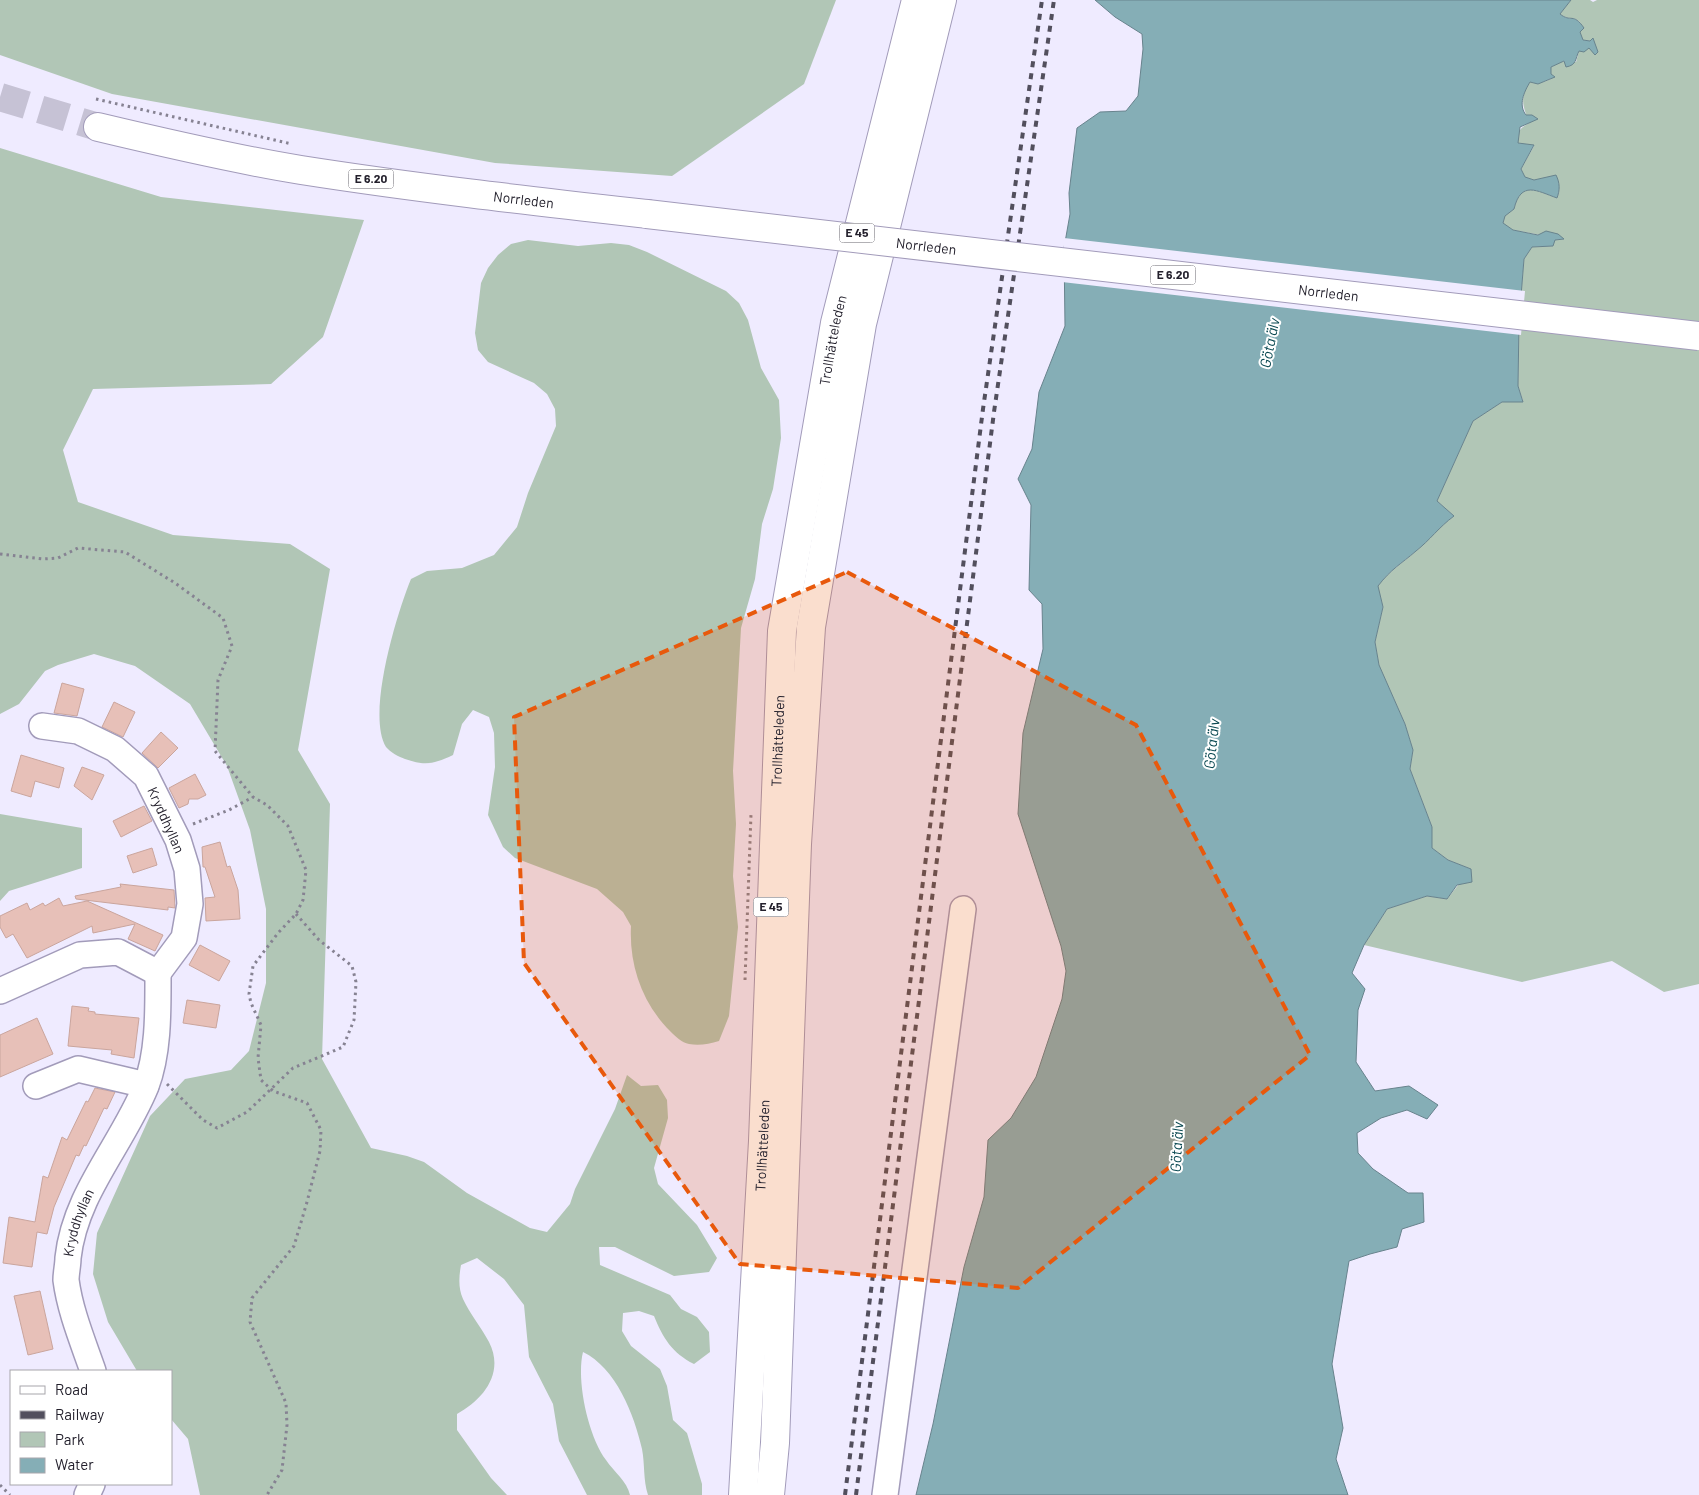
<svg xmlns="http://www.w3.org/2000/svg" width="1699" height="1495" font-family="Barlow,sans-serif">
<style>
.green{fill:#b1c6b6}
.water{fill:#85aeb6;stroke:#68838d}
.pier{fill:#efebff}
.building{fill:#e7c0b8;stroke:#caa59d}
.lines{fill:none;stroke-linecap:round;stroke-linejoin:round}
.highway-tunnel{stroke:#c6c2d5;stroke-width:28;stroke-dasharray:28 14;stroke-linecap:butt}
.minor-casing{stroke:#a29bba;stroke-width:28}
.highway-casing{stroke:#a29bba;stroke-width:30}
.path{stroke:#868292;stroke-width:3;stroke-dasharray:2.5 4;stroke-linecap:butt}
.minor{stroke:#fff;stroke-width:25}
.highway{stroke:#fff;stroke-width:28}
.rail{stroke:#524f5d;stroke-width:4;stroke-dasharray:6 6;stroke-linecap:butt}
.highway-bridge-casing{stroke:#a29bba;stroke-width:30;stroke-linecap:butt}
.highway-bridge{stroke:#fff;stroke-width:28}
.marked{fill:#e8590c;fill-opacity:0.2;stroke:#e8590c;stroke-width:4;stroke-dasharray:10 6;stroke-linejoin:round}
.labels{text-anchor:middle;stroke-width:4;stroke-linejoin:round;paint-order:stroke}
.shield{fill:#fff;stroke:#65636b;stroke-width:1}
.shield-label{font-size:12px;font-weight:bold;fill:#23202c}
.street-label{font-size:14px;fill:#23202c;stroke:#fff}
.water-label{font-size:15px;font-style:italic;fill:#094851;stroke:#fff}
</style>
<rect width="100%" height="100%" fill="#efebff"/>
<!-- green -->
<g class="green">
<polygon points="0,0 836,0 804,84 672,176 495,163 112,94 0,55"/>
<path d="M1571,0H1590L1593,2L1597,0H1699V984L1664,992L1612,961L1522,982L1364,945L1387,909L1427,896L1447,899L1471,869L1448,860L1432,848V827L1410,769L1413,750L1405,724L1379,666L1375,642L1383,607L1377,586C1391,570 1401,564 1416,551C1430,540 1438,527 1454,516L1437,501L1473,421L1502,402L1523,401L1518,386L1519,321L1524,259L1532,247L1553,246L1554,240L1563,239L1513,230L1503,224L1504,216L1514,209C1521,180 1537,191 1557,198L1559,192L1546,179L1534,180L1525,178L1521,169L1534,146L1518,143C1518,131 1519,129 1529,123C1523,105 1519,99 1530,82C1539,84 1546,82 1554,77L1551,74V67L1560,62H1576L1579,51L1595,46L1593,38L1590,41L1583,40L1579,32L1582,26C1578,15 1568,21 1560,14Z"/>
<path d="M0,148L161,197L364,220L323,337L271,384L93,389L63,450L78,502L173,535L290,544L330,569L298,750L330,804L322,1059L371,1148L407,1156L424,1162L467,1193L530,1228L547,1232L570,1204L575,1189L615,1109L627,1075L641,1086L658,1085L667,1100L668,1118L654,1168L658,1184L697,1225L717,1258L709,1272L674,1276L615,1247H599L600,1265L670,1295L681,1309L697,1317L709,1332L710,1352L694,1364C672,1353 663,1338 654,1316L639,1311L623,1313L622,1331L631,1346L660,1369L667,1386L673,1420L687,1433L702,1484V1495H648C643,1480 645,1464 642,1449C634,1414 616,1368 583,1352C576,1380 588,1436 606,1460C614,1472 627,1481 630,1495H587L559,1441L553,1404L529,1357L524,1305L504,1279L477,1258L461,1265C459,1276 458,1288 463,1299C470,1314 481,1327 489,1342C505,1373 483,1400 457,1414V1430L491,1478L507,1495H200L188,1439L171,1419V1371H137L108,1322L93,1274L97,1233L150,1116L185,1079L231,1070L249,1051L266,983V909L250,830L227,766L190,704L135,666L94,654L58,665L45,671L19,704L0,714Z"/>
<path d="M528,240L578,246L611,243L629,245L647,252L726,291L739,303L748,320L761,368L779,400L781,438L773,489L762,524L755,579L741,628L733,771L736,824L733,876L738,927L729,1016L719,1041C709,1044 699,1046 689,1044C682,1043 675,1036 670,1031C642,1003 629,965 631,926L623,912L597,889L515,858L503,847L488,815L495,767L494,733L489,717L473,710L462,724L453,755C434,764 425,766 405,759C399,757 390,752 386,747C366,714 397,613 411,579L427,571L462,568L494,555L517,527L528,493L556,426L555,409L547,394L534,383L488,362L478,350L475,333L481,283L488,268L498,255L511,244Z"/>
<polygon points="0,814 82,828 82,868 9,891 0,901"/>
</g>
<!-- water -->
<path class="water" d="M1095,0H1571L1560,14C1571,23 1573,12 1584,28L1580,32L1583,40L1590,41L1593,38L1598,52L1595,55L1589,48L1584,52L1579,51C1575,59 1577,65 1566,67L1564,61L1551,67V74L1555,77L1538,84L1530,82C1524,92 1518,105 1526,115H1532L1538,119L1520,127L1518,143L1534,145L1521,169L1525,177L1534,180L1556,175C1560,183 1560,190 1557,198C1537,191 1521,180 1514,209L1505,216L1503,223L1513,230L1538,235L1546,231L1558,234L1564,239L1555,240L1553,246L1532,247L1524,259L1519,321L1518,386L1523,402H1502L1473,421L1437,501L1454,516C1439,527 1430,540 1416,551C1401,564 1391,569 1378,586L1383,607L1375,642L1379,665L1405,724L1413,750L1410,769L1432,827V848L1448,860L1471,869L1472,882L1457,885L1447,899L1427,896L1387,909L1364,945L1352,973L1365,989L1358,1010L1356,1062L1375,1091L1409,1086L1438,1105L1427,1119L1407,1110L1381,1118L1357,1133L1358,1153L1373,1169L1408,1193H1423L1424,1222L1402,1229L1397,1247L1370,1254L1349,1261L1332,1364L1343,1428L1336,1459L1348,1495H916L933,1424L964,1267L984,1197L988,1140L1011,1118L1036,1077L1062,999L1066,971L1061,946L1018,814L1023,733L1043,649L1042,604L1029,590L1031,505L1018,479L1032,449L1039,392L1065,326L1064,248L1070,214L1069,193L1077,128L1100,112L1126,111L1138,96L1143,49L1142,34L1115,17Z"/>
<!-- pier -->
<polygon class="pier" points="1064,238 1525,291 1521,335 1062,282"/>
<!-- building -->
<g class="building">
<polygon points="62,683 84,689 77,716 54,713"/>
<polygon points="114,702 135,712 123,737 102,727"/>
<polygon points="161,732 178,748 158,768 142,753"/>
<polygon points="21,755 64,768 59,788 35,781 31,797 11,791"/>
<polygon points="82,767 104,775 92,800 74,786"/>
<polygon points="195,774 206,795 198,799 189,799 188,804 179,808 169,788"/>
<polygon points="144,806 152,821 121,837 113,821"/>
<polygon points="220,842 227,867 230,866 238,890 240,919 206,921 205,898 215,897 205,867 203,867 202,847"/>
<polygon points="152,848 157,865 133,873 127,856"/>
<polygon points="120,884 174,890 175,908 168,907 168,910 76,899 75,896 121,887"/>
<polygon points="59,898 63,906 87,901 163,935 155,951 128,939 135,924 93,933 92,926 27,958 13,934 6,938 0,927 0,916 27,903 30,910 43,903 45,906"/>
<polygon points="200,945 230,961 219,981 189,965"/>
<polygon points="187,1000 220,1005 216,1028 183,1023"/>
<polygon points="72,1006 89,1008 88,1011 95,1012 95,1014 139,1018 134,1058 111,1054 112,1050 68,1046"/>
<polygon points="37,1018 53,1054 0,1077 0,1035"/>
<polygon points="95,1088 115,1092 107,1109 104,1108 86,1146 84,1145 79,1156 76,1155 54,1207 47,1234 37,1232 32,1267 3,1263 9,1217 35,1222 43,1176 48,1178 62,1137 67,1140 86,1101 88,1102"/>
<polygon points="40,1291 53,1349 28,1355 14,1296"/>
</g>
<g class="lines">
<!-- highway-tunnel -->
<polyline class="highway-tunnel" points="0,97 98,127"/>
<!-- minor casing -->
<g class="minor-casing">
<g id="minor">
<polyline points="0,991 80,955 118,952 158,973 184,938 190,904 187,869 178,840 146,776 115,749 78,731 42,726"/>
<polyline points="36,1086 78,1069 146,1085"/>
<path id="s1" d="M93,1371C83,1342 70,1311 66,1280C66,1273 68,1265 68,1258C75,1193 122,1145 146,1086C159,1052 158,1009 158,973"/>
<polyline points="87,1495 92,1484"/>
<polyline points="885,1495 963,909"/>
</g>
</g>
<!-- highway casing -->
<g class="highway-casing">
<g id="highway">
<path id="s2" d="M98,127C165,143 233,159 301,170C416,188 532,201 647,214"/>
<path id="s3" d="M743,1495L763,1141L782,631L835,323L916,0"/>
<polyline points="770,1495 775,1443 797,844 811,627 862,324 942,0"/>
</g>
</g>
<!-- path -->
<g class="path">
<polyline points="96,99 292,144"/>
<polyline points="0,554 43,559 58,558 78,548 125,552 175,583 223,618 232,646 218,680 215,751 253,797 267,805 288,826 306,870 303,900 296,914 278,933 253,966 249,994 251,1003 261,1025 258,1058 261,1080 273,1091 307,1103 321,1130 320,1151 307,1202 294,1246 252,1298 250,1322 286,1403 287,1425 282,1470 267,1495"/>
<polyline points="193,824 229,810 253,797"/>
<polyline points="745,980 751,814"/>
<polyline points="167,1084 203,1120 217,1128 247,1112 293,1068 343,1047 354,1020 356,982 352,966 319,940 296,914"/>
<polyline points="0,1485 10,1495"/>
</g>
<!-- minor -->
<use href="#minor" class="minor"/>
<!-- highway -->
<use href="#highway" class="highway"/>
<!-- rail -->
<g class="rail">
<polyline points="845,1495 983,409 1042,0"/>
<polyline points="856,1495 994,412 1054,0"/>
</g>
<!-- highway-bridge casing -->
<g class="highway-bridge-casing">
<g id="highway-bridge">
<path id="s4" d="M647,214L1699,336"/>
</g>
</g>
<!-- highway-bridge -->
<use href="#highway-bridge" class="highway-bridge"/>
</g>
<!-- marked area -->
<path class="marked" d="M847,572L1136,725L1310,1055L1018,1288L740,1264L524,963L514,717Z"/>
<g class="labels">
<!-- shield labels -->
<g class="shield">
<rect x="348.5" y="169.5" width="45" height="19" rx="4"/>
<rect x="839.5" y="223.5" width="35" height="19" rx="4"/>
<rect x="1150.5" y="265.5" width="45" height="19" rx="4"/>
<rect x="753.5" y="897.5" width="35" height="19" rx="4"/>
</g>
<g class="shield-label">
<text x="371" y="183">E 6.20</text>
<text x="857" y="237">E 45</text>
<text x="1173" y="279">E 6.20</text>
<text x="771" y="911">E 45</text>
</g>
<!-- street labels -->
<g class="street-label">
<text dy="5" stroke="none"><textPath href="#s2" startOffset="432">Norrleden</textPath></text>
<text dy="5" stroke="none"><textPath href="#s4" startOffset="281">Norrleden</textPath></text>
<text dy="5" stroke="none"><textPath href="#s4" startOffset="686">Norrleden</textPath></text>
<text dy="5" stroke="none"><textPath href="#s3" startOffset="1160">Trollhätteleden</textPath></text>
<text dy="5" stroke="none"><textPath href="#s3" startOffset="755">Trollhätteleden</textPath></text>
<text transform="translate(166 820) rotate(66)" y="5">Kryddhyllan</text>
<text dy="5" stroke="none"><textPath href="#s3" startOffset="350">Trollhätteleden</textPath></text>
<text dy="5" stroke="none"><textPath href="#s1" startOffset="154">Kryddhyllan</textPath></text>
</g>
<!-- water labels -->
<g class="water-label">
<text transform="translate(1270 343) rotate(-79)" y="5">Göta älv</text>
<text transform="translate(1212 744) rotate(-84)" y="5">Göta älv</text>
<text transform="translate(1177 1147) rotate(-87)" y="5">Göta älv</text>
</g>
</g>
<!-- legend -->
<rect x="10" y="1370" width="162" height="115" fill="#ffffff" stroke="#a7a6ab"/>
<rect x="20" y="1386" width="25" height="8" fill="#ffffff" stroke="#a7a6ab"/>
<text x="55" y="1395" font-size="15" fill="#23202c">Road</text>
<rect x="20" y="1411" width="25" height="8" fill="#524f5d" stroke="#a7a6ab"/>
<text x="55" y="1420" font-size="15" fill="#23202c">Railway</text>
<rect x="20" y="1432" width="25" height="15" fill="#b1c6b6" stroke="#a7a6ab"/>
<text x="55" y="1445" font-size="15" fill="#23202c">Park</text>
<rect x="20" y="1458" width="25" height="15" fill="#85aeb6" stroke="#a7a6ab"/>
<text x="55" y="1470" font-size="15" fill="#23202c">Water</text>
</svg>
